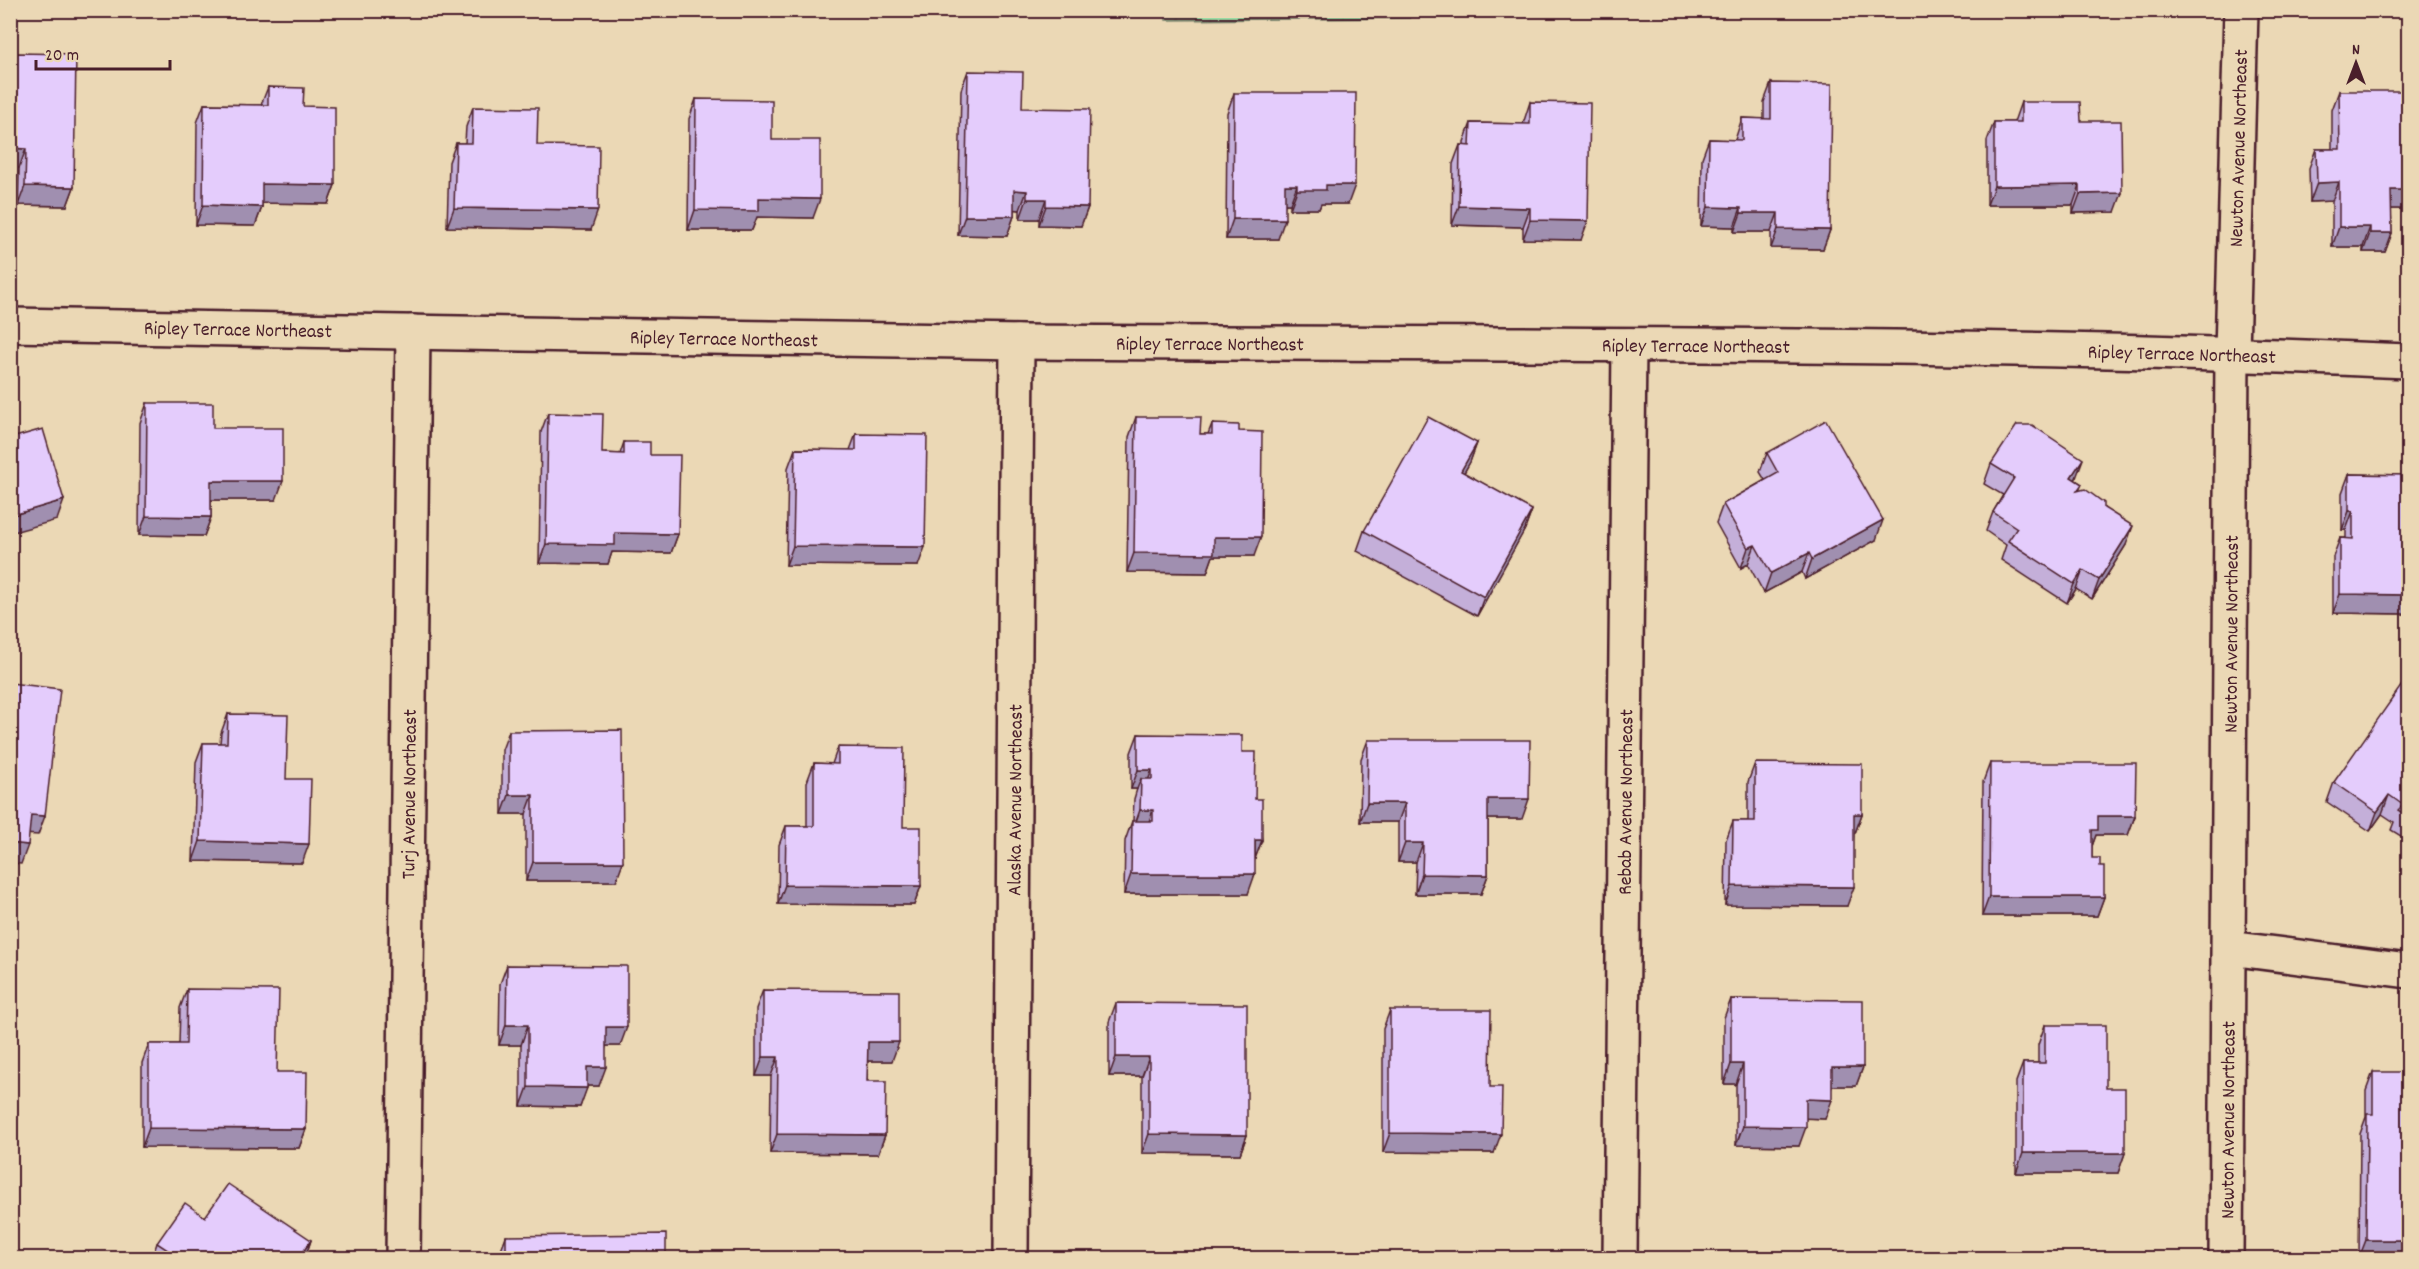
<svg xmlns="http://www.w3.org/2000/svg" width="2419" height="1269" font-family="Dekko,sans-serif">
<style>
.forest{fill:url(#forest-firs);stroke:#737d68;stroke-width:1.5}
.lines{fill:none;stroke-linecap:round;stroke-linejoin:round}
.street-casing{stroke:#4a1f2b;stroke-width:38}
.street{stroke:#ebd8b5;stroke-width:33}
.wall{fill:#c4afd9;stroke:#4a1f2b;stroke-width:1.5}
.shaded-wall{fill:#a08fb0;stroke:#4a1f2b;stroke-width:1.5}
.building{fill:#e4ccfc;stroke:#4a1f2b;stroke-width:1.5}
.labels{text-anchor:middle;stroke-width:6;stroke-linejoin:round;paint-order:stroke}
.street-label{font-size:20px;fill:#4a1f2b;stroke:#ebd8b5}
</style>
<defs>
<pattern id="forest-firs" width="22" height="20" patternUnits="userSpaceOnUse" patternTransform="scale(1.5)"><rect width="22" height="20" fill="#9cdba4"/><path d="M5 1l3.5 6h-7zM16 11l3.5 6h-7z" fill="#88bc8d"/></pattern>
</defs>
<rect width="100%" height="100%" fill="#ebd8b5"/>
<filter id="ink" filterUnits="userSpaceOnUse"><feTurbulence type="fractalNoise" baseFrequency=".0167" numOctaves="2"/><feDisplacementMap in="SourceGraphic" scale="12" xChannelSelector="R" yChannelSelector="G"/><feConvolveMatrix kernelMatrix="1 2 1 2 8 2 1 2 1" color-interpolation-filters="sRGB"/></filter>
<g filter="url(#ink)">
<!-- forest -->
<polygon class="forest" points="1166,11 1410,10 1410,18 1166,20"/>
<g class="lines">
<!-- street casing -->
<g class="street-casing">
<g id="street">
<path id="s1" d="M10,325C348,329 685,339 1023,342C1485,345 1947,341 2408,361"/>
<polyline points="2229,948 2408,971"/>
<path id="s2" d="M403,1258L413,332"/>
<path id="s3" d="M1011,1258L1017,342"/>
<path id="s4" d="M1620,1258L1629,345"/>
<path id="s5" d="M2226,1258L2232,353L2241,10"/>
</g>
</g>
<!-- street -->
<use href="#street" class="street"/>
</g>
<!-- wall -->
<g class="wall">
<polygon points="17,53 74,187 67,206 18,205 19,168 12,67"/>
<polygon points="968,71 1022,108 1088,207 1081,226 1039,225 1039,219 1020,219 1020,210 1014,209 1014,216 1007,236 958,235 961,90"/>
<polygon points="1771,83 1830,230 1823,249 1771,248 1771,232 1734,232 1734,227 1701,226 1702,158 1709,139 1735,140 1742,118 1764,119 1764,102"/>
<polygon points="268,87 303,106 335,185 328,204 262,203 262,207 255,226 196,225 197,123 204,104 261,105"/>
<polygon points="2339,91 2409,209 2391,209 2392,233 2385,252 2363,252 2363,247 2332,247 2332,201 2310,202 2309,168 2316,149 2332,149 2332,110"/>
<polygon points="1234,93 1348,204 1321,204 1319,209 1290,209 1290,204 1285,204 1278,239 1226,239 1227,113"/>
<polygon points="696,99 772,140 813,218 757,217 752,230 688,230 689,119"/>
<polygon points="1530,102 1581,240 1523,239 1523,227 1452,225 1453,164 1460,145 1464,145 1464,142 1471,123 1523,124"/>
<polygon points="2021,102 2081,121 2115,212 2073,213 2073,205 1987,205 1987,141 1994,122 2014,122"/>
<polygon points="473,107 537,145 591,230 447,227 449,162 456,143 465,143 466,127"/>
<polygon points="147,403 213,428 276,500 211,500 211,517 204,536 139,535 140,423"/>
<polygon points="548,413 602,453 620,454 624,442 650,455 678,534 671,553 612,552 608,564 539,563 541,432"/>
<polygon points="1136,417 1200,434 1208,434 1212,424 1239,431 1254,556 1213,556 1207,573 1127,572 1129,437"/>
<polygon points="856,434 918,566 786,565 788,468 795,449 850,450"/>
<polygon points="1477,443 1470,462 1464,473 1532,510 1525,529 1477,616 1357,551 1364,531"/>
<polygon points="1767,453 1876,540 1805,579 1802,572 1764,593 1748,564 1741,568 1716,523 1723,504 1765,480 1760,472"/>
<polygon points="1991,464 2076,478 2075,480 2082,484 2079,491 2104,508 2126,545 2092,599 2076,589 2067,603 2001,560 2006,545 1986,531 1993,512 2003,495 1984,484"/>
<polygon points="2349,474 2408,475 2409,614 2333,613 2333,557 2340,538 2346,538 2346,530 2342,530 2342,493"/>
<polygon points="2409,681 2409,841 2391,830 2394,822 2382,814 2370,831 2327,802 2334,782"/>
<polygon points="228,714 286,779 302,863 193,861 196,762 203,743 220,743 221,733"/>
<polygon points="509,731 616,881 526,881 526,814 502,814 502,750"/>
<polygon points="1138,734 1242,752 1255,799 1262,840 1255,858 1248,894 1124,894 1125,841 1132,821 1133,821 1134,799 1137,789 1131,789 1131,753"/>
<polygon points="1368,740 1522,819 1488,819 1488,875 1481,894 1415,894 1416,862 1398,862 1398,822 1360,822 1361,759"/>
<polygon points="838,747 903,827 921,886 914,905 778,904 779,845 786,826 807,826 807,782 814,763 832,764"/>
<polygon points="1755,763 1862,814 1855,833 1854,833 1847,906 1725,905 1726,840 1733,821 1748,821 1748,782"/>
<polygon points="1990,763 2135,816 2128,835 2096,835 2092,846 2092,858 2100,866 2104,897 2097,916 1982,916 1983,782"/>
<polygon points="507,965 620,1046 606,1046 599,1086 587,1086 580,1107 521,1106 521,1045 499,1045 500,984"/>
<polygon points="187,989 277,1072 306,1129 299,1148 142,1147 142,1063 149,1044 179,1044 180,1008"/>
<polygon points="763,990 892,1061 868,1061 867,1081 885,1135 878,1154 770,1153 771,1076 756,1076 756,1009"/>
<polygon points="1731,999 1863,1067 1856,1086 1832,1086 1825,1119 1806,1118 1799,1146 1736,1145 1736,1084 1724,1084 1724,1018"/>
<polygon points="1116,1003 1247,1135 1240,1154 1142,1153 1142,1076 1109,1076 1109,1022"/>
<polygon points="1390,1010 1490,1087 1494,1153 1383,1152 1383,1029"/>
<polygon points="2045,1025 2106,1088 2125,1153 2118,1173 2016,1173 2016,1082 2023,1063 2038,1063 2038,1045"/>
<polygon points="2373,1072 2409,1258 2359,1258 2360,1134 2366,1117 2366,1091"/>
<polygon points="205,1217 311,1240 305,1258 152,1258 157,1243"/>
<polygon points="506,1236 666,1258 499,1258 499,1255"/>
</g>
<!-- shaded-wall -->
<g class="shaded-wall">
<polygon points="10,148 26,149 19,168 10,168"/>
<polygon points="2339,182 2332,201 2310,202 2317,183"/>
<polygon points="262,184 335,185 328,204 255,203"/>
<polygon points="1285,185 1297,185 1290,204 1278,204"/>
<polygon points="1326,185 1355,185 1348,204 1321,204 1319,209 1290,209 1297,190"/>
<polygon points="2080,185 2073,205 1987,205 1994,186"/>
<polygon points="25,186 74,187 67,206 18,205"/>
<polygon points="1014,190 1027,191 1020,210 1007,209"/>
<polygon points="2391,190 2409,190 2409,209 2384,209"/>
<polygon points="2122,193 2115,212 2073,213 2080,194"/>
<polygon points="759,198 820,199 813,218 757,217 752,230 688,230 695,210"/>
<polygon points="1027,199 1046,199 1039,219 1020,219"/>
<polygon points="203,205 262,207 255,226 196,225"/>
<polygon points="1046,206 1088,207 1081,226 1039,225"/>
<polygon points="1459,206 1530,208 1523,227 1452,225"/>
<polygon points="1708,207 1741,208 1734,227 1701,226"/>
<polygon points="454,208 598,210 591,230 447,227"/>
<polygon points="1741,213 1778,213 1771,232 1734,232"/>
<polygon points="965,216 1014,216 1007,236 958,235"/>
<polygon points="1233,219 1285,219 1278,239 1226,239"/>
<polygon points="1530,220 1588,221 1581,240 1523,239"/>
<polygon points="2339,227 2370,227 2363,247 2332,247"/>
<polygon points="1778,229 1830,230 1823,249 1771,248"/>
<polygon points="2370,233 2392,233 2385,252 2363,252"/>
<polygon points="1477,443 1470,462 1454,490 1461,471"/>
<polygon points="2083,459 2076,478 2064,496 2071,477"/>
<polygon points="211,481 283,481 276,500 204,500"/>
<polygon points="64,500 57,520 10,533 10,516"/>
<polygon points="1532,510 1525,529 1477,616 1484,597"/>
<polygon points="2349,511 2353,511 2346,530 2342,530"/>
<polygon points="146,516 211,517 204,536 139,535"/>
<polygon points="1883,520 1876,540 1805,579 1812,559"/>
<polygon points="2133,526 2126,545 2092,599 2099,580"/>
<polygon points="615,533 678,534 671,553 612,552 608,564 539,563 546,544"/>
<polygon points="1214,537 1261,537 1254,556 1213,556 1207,573 1127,572 1134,553"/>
<polygon points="1755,545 1748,564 1741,568 1748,548"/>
<polygon points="793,546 925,547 918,566 786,565"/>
<polygon points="1809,553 1802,572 1764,593 1771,573"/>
<polygon points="2083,570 2076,589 2067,603 2074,584"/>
<polygon points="2340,594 2409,595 2409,614 2333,613"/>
<polygon points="1138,770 1152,770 1145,789 1141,779 1137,789 1131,789"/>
<polygon points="509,795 533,795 526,814 502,814"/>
<polygon points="2389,795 2382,814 2370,831 2377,812"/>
<polygon points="1488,799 1529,799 1522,819 1481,819"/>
<polygon points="1367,803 1405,803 1398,822 1360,822"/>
<polygon points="1140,810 1153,810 1146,830 1133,830"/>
<polygon points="1854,814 1862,814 1855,833 1847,833"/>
<polygon points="31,815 45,816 38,835 24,834"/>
<polygon points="2098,816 2135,816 2128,835 2096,835 2091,849 2085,849"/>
<polygon points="1255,840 1262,840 1255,859"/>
<polygon points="200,841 309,844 302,863 193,861"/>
<polygon points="10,843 28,845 21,864 10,863"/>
<polygon points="1405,843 1423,843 1416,862 1398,862"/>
<polygon points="533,862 623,862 616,881 526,881"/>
<polygon points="1131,874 1255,874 1248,894 1124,894"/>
<polygon points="1422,874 1488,875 1481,894 1415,894"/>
<polygon points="785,885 921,886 914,905 778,904"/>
<polygon points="1732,886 1854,887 1847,906 1725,905"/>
<polygon points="1989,897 2104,897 2097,916 1982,916"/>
<polygon points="506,1025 528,1025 521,1045 499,1045"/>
<polygon points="606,1027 627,1027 620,1046 599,1046"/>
<polygon points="868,1042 899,1042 892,1061 861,1061"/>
<polygon points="763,1057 778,1057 771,1076 756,1076"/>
<polygon points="1116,1057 1149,1057 1142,1076 1109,1076"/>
<polygon points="1731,1064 1743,1064 1736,1084 1724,1084"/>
<polygon points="587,1067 606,1067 599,1086 580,1086"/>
<polygon points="1832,1067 1863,1067 1856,1086 1825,1086"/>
<polygon points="528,1087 587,1088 580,1107 521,1106"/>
<polygon points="1806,1099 1832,1100 1825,1119 1799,1118"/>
<polygon points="1743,1126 1806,1127 1799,1146 1736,1145"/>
<polygon points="149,1128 306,1129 299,1148 142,1147"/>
<polygon points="1390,1133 1501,1134 1494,1153 1383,1152"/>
<polygon points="777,1134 885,1135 878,1154 770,1153"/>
<polygon points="1149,1134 1247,1135 1240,1154 1142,1153"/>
<polygon points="2023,1153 2125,1153 2118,1173 2016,1173"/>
<polygon points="311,1240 305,1258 299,1258"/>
<polygon points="2366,1240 2409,1240 2409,1258 2359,1258"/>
</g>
<!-- building -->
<g class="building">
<polygon points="17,53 76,54 74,187 25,186 26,149 10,148 10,67 16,67"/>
<polygon points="968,71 1023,72 1022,108 1090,109 1088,207 1046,206 1046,199 1027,199 1027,191 1014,190 1014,216 965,216"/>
<polygon points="1771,83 1832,84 1830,230 1778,229 1778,213 1741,213 1741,208 1708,207 1709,139 1742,140 1742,118 1771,119"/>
<polygon points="268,87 304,88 303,106 335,107 335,185 262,184 262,207 203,205 204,104 268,105"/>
<polygon points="2339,91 2409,91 2409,190 2391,190 2392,233 2370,233 2370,227 2339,227 2339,182 2317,183 2316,149 2340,149"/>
<polygon points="1234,93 1356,93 1355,185 1326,185 1326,190 1297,190 1297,185 1285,185 1285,219 1233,219"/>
<polygon points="696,99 772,100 772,140 820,140 820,199 759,198 759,211 695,210"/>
<polygon points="1530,102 1590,103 1588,221 1530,220 1530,208 1459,206 1460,145 1470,146 1471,123 1530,124"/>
<polygon points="2021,102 2080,102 2081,121 2121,121 2122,193 2080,194 2080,185 1994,186 1994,122 2021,122"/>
<polygon points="473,107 538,108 537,145 599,146 598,210 454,208 456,143 472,143"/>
<polygon points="147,403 213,403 213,428 283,428 283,481 211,481 211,517 146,516"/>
<polygon points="548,413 603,414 602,453 624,454 624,442 650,442 650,455 680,455 678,534 615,533 615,545 546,544"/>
<polygon points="1136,417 1201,417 1200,434 1212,434 1212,424 1239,425 1239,431 1262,432 1261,537 1214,537 1214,554 1134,553"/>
<polygon points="1428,417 1477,443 1461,471 1532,510 1484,597 1364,531"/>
<polygon points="1826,420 1883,520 1812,559 1809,553 1771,573 1755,545 1748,548 1723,504 1778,473 1767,453"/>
<polygon points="2017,425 2032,425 2083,459 2071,477 2082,484 2077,491 2085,489 2104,503 2104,508 2133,526 2099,580 2083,570 2074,584 2008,541 2017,528 1993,512 2014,478 1991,464"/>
<polygon points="10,428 13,428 15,437 43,429 64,500 10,516"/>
<polygon points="856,434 927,435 925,547 793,546 795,449 856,450"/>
<polygon points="2349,474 2408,475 2409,595 2340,594 2340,538 2353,539 2353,511 2349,511"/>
<polygon points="2406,679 2409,681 2409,817 2398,810 2403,805 2389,795 2377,812 2334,782"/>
<polygon points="10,683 60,689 45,816 31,815 28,845 10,843"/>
<polygon points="228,714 288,715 286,779 311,779 309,844 200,841 203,743 227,743"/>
<polygon points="622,730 623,862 533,862 533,795 509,795 509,731"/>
<polygon points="1138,734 1242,735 1242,752 1256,752 1255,799 1262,799 1262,840 1255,840 1255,874 1131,874 1132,821 1153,821 1153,810 1140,810 1141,779 1152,779 1152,770 1138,770"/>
<polygon points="1368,740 1530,740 1529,799 1488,799 1488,875 1422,874 1423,843 1405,843 1405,803 1367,803"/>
<polygon points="838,747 904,748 903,827 921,827 921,886 785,885 786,826 814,826 814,763 838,764"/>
<polygon points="1755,763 1862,764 1862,814 1854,814 1854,887 1732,886 1733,821 1755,821"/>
<polygon points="1990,763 2136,763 2135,816 2098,816 2098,830 2092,830 2092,858 2100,858 2100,866 2104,866 2104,897 1989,897"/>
<polygon points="507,965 627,966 627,1027 606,1027 606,1067 587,1067 587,1088 528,1087 528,1025 506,1025"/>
<polygon points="187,989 279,990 277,1072 307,1072 306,1129 149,1128 149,1044 186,1044"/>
<polygon points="763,990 899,991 899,1042 868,1042 867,1081 886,1081 885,1135 777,1134 778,1057 763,1057"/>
<polygon points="1731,999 1863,1000 1863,1067 1832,1067 1832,1100 1806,1099 1806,1127 1743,1126 1743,1064 1731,1064"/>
<polygon points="1116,1003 1247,1004 1247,1135 1149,1134 1149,1057 1116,1057"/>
<polygon points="1390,1010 1491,1010 1490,1087 1502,1087 1501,1134 1390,1133"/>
<polygon points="2045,1025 2106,1025 2106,1088 2125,1088 2125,1153 2023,1153 2023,1063 2045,1063"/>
<polygon points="2373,1072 2409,1072 2409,1240 2366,1240 2367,1114 2373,1114"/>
<polygon points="228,1184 311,1240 299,1258 175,1258 177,1256 157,1243 185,1203 205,1217"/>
<polygon points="666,1234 666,1258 506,1258 506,1236"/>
</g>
</g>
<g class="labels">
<!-- street labels -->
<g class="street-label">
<text dy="7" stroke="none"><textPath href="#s5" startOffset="1110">Newton Avenue Northeast</textPath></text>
<text dy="7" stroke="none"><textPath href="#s1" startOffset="228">Ripley Terrace Northeast</textPath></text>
<text dy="7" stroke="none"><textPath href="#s1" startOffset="714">Ripley Terrace Northeast</textPath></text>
<text dy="7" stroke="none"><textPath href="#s1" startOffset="1200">Ripley Terrace Northeast</textPath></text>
<text dy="7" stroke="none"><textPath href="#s1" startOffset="1686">Ripley Terrace Northeast</textPath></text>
<text dy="7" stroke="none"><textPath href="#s1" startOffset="2172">Ripley Terrace Northeast</textPath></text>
<text dy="7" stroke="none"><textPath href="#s5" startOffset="624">Newton Avenue Northeast</textPath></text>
<text dy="7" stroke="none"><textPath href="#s2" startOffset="464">Turj Avenue Northeast</textPath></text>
<text dy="7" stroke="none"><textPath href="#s3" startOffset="458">Alaska Avenue Northeast</textPath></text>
<text dy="7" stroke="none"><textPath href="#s4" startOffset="456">Rebab Avenue Northeast</textPath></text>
<text dy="7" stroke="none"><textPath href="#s5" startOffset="138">Newton Avenue Northeast</textPath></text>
</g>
</g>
<!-- margin -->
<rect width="2419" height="1269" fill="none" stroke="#ebd8b5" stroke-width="36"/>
<rect x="18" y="18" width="2383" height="1233" fill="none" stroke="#4a1f2b" stroke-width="2" filter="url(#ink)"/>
<!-- north arrow -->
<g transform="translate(2356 63)" stroke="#ebd8b5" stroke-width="4.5" paint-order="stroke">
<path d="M0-4.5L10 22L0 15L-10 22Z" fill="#4a1f2b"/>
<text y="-9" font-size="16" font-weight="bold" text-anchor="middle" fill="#4a1f2b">N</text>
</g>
<!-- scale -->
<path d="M36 60v9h134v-9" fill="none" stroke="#4a1f2b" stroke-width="3"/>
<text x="45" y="60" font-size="18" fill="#4a1f2b" stroke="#ebd8b5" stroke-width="4.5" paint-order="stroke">20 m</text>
</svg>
